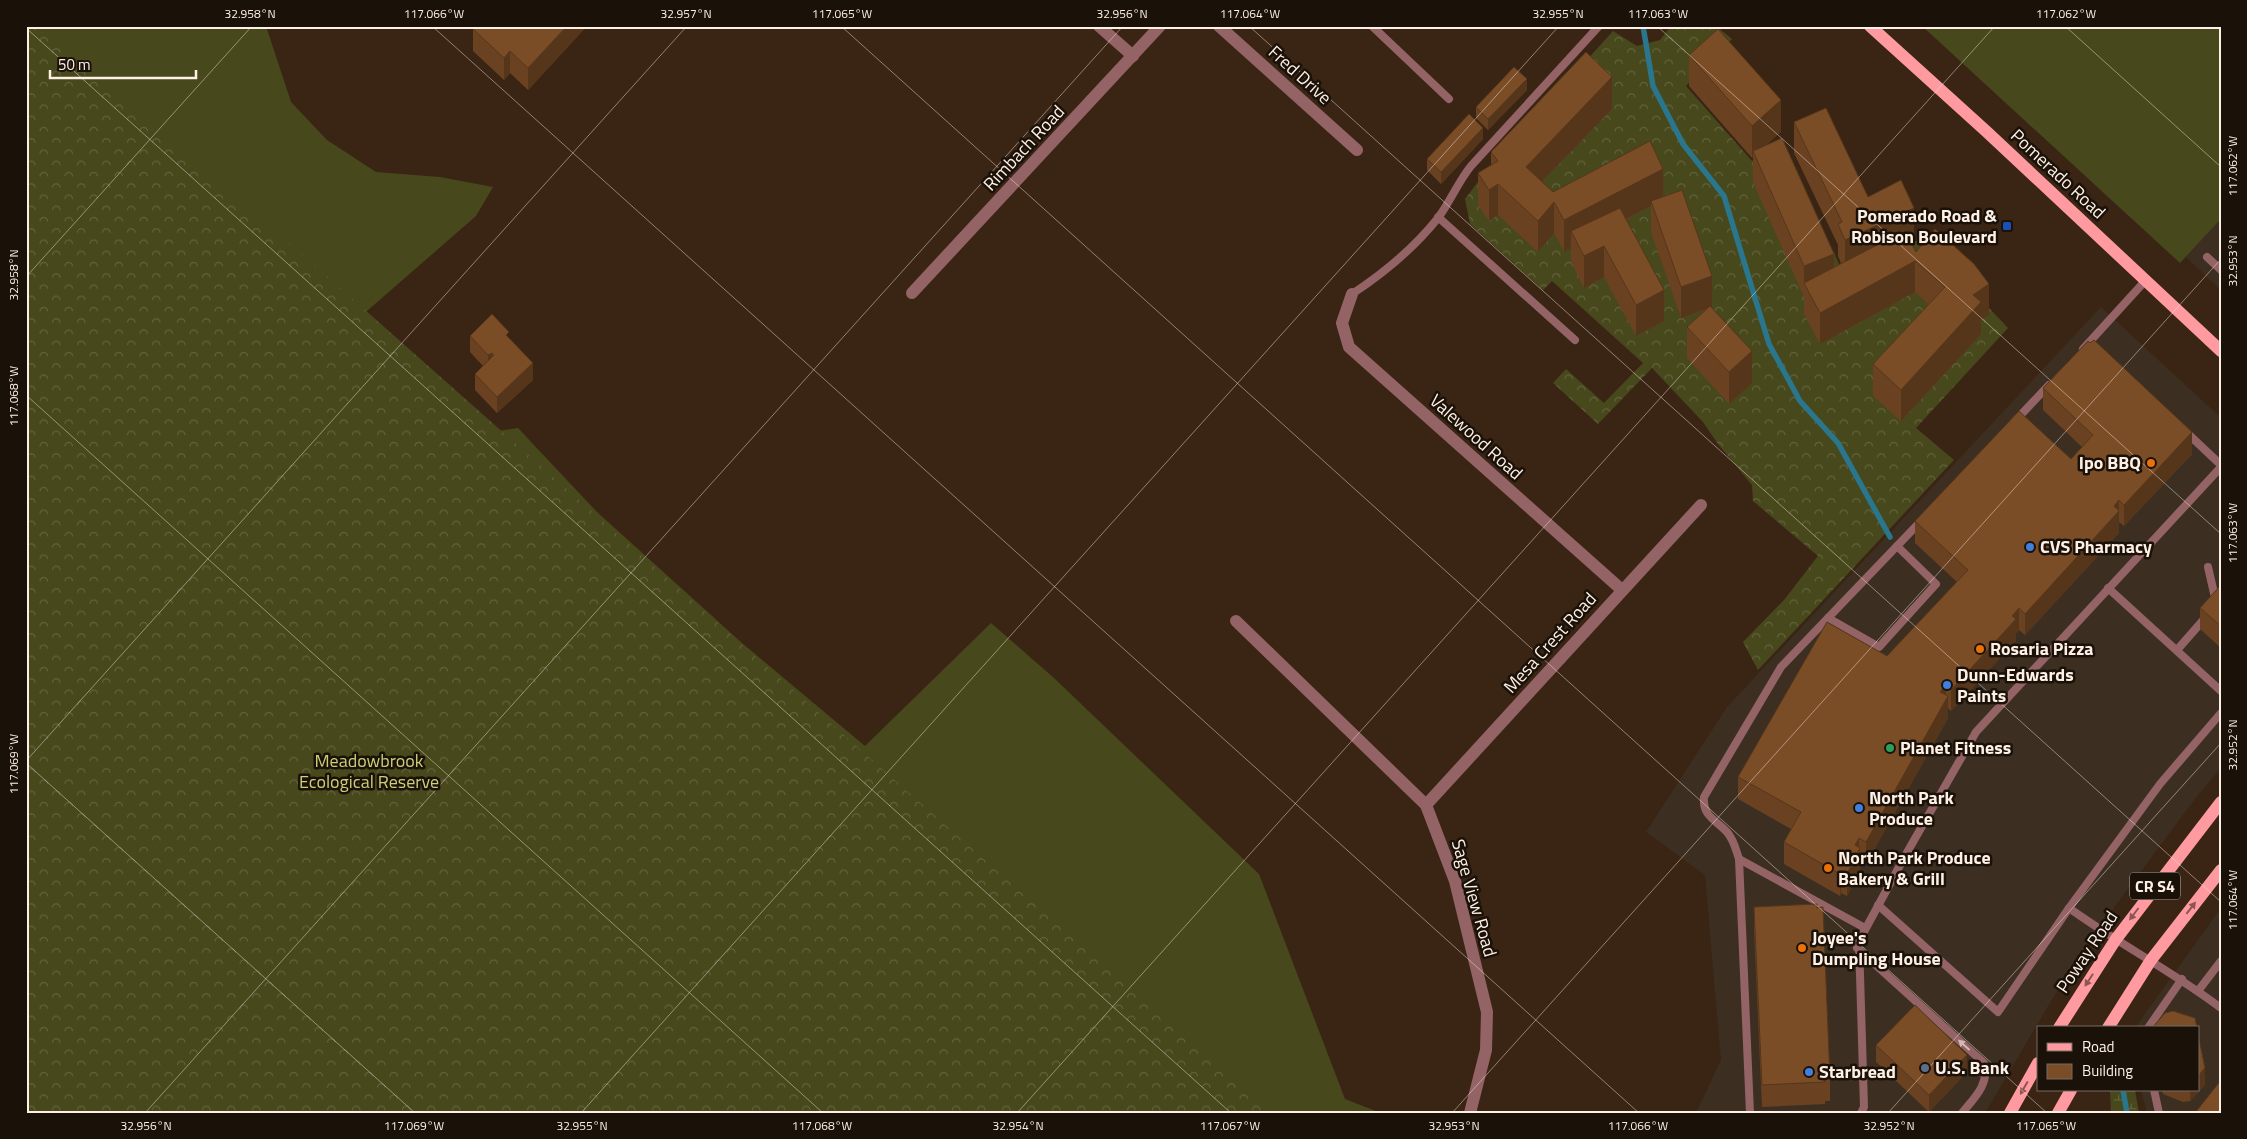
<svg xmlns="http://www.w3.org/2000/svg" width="2247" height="1139" font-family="'Titillium Web',sans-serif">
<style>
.commercial{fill:#3c2f21}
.grass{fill:#47481c}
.forest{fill:url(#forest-crowns)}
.wetland{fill:url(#wetland-marsh)}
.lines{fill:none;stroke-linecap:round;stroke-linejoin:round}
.stream{stroke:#29768d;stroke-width:5.5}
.lane{stroke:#946366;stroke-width:8}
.street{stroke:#946366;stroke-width:12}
.primary{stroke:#fe9aa0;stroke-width:12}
.wall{fill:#6a4222}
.shaded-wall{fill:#56361b}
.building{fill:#7b4d27;stroke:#56361b}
.oneway{fill:#8c5654}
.oneway2{fill:#d4b8b2}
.ticks{fill:none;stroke:#fff0e5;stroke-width:1;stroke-opacity:0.45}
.transit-dot{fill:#1a4fb4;stroke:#1a1109;stroke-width:2}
.food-dot{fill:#e8710a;stroke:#1a1109;stroke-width:2}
.shop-dot{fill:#3f7fe0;stroke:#1a1109;stroke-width:2}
.leisure-dot{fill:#2e9e5b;stroke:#1a1109;stroke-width:2}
.service-dot{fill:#5c6f8a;stroke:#1a1109;stroke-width:2}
.labels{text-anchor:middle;stroke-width:5;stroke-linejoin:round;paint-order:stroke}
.shield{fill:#1a1109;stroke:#baada3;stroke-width:1}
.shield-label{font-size:16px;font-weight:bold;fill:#fff0e5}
.street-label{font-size:18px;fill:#fff0e5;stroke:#1a1109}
.poi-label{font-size:18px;font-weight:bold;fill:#fff0e5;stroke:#1a1109;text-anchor:start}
.park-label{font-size:18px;fill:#cccf77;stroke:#1a1109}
.neatline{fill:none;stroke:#fff0e5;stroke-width:2}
.ticks-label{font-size:12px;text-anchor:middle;fill:#fff0e5}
</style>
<defs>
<pattern id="forest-crowns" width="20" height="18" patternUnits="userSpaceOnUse" patternTransform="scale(1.25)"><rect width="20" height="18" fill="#47481c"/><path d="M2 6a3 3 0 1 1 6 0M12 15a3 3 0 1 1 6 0" fill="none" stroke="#63633d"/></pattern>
<pattern id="wetland-marsh" width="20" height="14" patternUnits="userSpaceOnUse" patternTransform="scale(1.25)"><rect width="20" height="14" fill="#47481c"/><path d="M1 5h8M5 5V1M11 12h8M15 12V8" fill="none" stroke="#63633d"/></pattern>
</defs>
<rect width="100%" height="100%" fill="#3a2514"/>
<!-- commercial -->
<g class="commercial">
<polygon points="2221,219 2221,290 2186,257"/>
<polygon points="2101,307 2221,418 2221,768 2197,796 2098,929 2051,1001 1985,1113 1696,1113 1721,1060 1705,875 1646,832 1727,707"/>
<polygon points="2221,908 2221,1113 2147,1113 2141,1090 2198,1090 2198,1028 2135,1028"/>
</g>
<!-- grass -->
<g class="grass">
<polygon points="26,26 266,26 291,102 327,140 376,172 440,177 493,187 476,216 359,318 469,435 518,428 597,512 742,643 865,746 991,623 1054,678 1259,874 1345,1099 1381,1113 26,1113"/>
<polygon points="1922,26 2221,26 2221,219 2180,263"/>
</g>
<!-- forest -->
<g class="forest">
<polygon points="26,26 45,26 1270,1113 26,1113"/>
<polygon points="1671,26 1716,26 1732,39 1686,86 1752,161 1780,139 1789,153 1843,273 1923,238 2008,328 1916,428 1954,460 1758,670 1743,642 1784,600 1818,556 1753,501 1752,485 1718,444 1703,422 1652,368 1598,424 1553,383 1566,369 1604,403 1643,363 1552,281 1543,290 1470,224 1465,199 1484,174 1613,31 1637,46 1660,40"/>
</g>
<!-- wetland -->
<polygon class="wetland" points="2110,1090 2135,1090 2139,1113 2111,1113"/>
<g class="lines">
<!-- stream -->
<g class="stream">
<polyline points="1643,26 1653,86 1683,144 1724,196 1769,344 1800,401 1838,443 1890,537"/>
<polyline points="2123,1090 2127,1113"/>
</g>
<!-- lane -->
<g class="lane">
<polyline points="1372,26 1449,99"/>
<polyline points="1438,217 1575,340"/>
<polyline points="2207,257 2221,270"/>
<path d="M1352,294C1384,273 1414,248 1438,218C1450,202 1458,182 1471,166L1599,26"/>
<polyline points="2083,349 2146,280"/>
<polyline points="2016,420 2049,385"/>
<polyline points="2186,432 2221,465"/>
<polyline points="2208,567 2216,602"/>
<polyline points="2108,588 2221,691"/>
<polyline points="1828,618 1879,647 1936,584 1897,546"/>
<polyline points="2177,650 2206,617"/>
<polyline points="1739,859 1865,928"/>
<polyline points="1878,905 1998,1012 2069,908 2160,784 2221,713"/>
<path d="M2069,908C2119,944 2172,971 2221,1008"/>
<path d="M1857,948L1984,1063C1990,1084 1974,1098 1962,1113"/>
<polyline points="2198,991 2221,961"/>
<polyline points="2148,1028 2182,979"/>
<polyline points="2154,1090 2159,1113"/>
<path d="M1750,1113L1739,859C1736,850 1734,840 1727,832C1716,820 1702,816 1704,797L1781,667L1921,521"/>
<polyline points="1861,1113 1864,1107 1859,941 1905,856 1976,732 2221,467"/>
</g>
<!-- street -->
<g class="street">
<polyline points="1099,26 1133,56"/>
<polyline points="1219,26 1357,150"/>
<polyline points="912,293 1160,26"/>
<polyline points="1352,294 1342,323 1349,347 1622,590"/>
<polyline points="1236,621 1426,805 1455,881 1487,1012 1486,1050 1470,1113"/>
<polyline points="1426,805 1701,505"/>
</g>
<!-- primary -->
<g class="primary">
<polyline points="1870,26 1987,132 2221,351"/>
<polyline points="2059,1028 2116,939 2221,802"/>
<polyline points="2108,1028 2151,960 2221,870"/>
<polyline points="2010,1113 2038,1063"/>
<polyline points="2058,1113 2071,1090"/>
</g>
</g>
<!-- wall -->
<g class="wall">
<polygon points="587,26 528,90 510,73 504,80 473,51 473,29"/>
<polygon points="1689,55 1781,132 1766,145 1834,267 1841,263 1838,256 1838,245 1794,153 1794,122 1868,197 1914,239 1910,241 1916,252 1989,315 1981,320 1981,334 1901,421 1873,396 1873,364 1929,305 1915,292 1820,344 1804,314 1804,297 1753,182 1753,157 1752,158 1689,86"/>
<polygon points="1527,90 1488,130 1476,118 1476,107"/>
<polygon points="1612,109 1542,182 1553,192 1663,197 1712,307 1752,383 1729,404 1687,358 1687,327 1706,310 1681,318 1651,232 1651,206 1626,220 1664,321 1636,336 1604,277 1584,288 1571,262 1571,248 1564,252 1554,233 1538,252 1498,215 1489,221 1478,205 1478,173 1491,165 1491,152"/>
<polygon points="1483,139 1441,184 1427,170 1427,159"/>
<polygon points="470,336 509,338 533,380 497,413 475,390 475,374 483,366 470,352"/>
<polygon points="2043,388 2192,454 2124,526 2119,522 2119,533 2025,635 2019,630 2016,633 2016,641 1951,711 1948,708 1948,718 1866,864 1860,861 1860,870 1847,896 1841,893 1840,896 1784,864 1784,842 1791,829 1738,799 1738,777 1887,656 1957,582 1915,543 1915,521 2071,459 2082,447 2043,410"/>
<polygon points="2221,585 2221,648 2200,629 2200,608"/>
<polygon points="1754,907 1830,1079 1830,1101 1825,1101 1825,1104 1762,1107 1754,929"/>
<polygon points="1876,1045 1967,1072 1929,1112 1876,1062"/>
<polygon points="2205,1085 2190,1101 2183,1102 2163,1094 2162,1090 2198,1090"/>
</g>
<!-- shaded-wall -->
<g class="shaded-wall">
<polygon points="567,26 587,26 528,90 528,68"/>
<polygon points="510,51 510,73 504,80 504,58"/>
<polygon points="1612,77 1612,109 1526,198 1526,167"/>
<polygon points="1527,79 1527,90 1488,130 1488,119"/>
<polygon points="1781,100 1781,132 1755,155 1753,151 1753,157 1752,158 1752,126"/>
<polygon points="1483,128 1483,139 1441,184 1441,172"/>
<polygon points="1663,169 1663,200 1651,201 1651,206 1578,244 1571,231 1571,248 1564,252 1564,220"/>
<polygon points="1498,184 1498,215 1489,221 1489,190"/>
<polygon points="1554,202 1554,233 1538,252 1538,221"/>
<polygon points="1914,208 1914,239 1845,272 1845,240"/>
<polygon points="1604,246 1604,277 1584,288 1584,256"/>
<polygon points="1834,254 1834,285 1804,283 1804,266"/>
<polygon points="1915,261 1915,292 1820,344 1820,313"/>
<polygon points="1712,276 1712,307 1681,318 1681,287"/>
<polygon points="1989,284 1989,315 1981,320 1981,334 1901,421 1901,390 1973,295"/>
<polygon points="1664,290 1664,321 1636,336 1636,305"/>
<polygon points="1752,351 1752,383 1729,404 1729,372"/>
<polygon points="492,353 492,369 488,372 488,355"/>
<polygon points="533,363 533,380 497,413 497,397"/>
<polygon points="2192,432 2192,454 2124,526 2124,505"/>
<polygon points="2119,500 2119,533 2025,635 2025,614"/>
<polygon points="2019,608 2019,630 2016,633 2016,641 1951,711 1951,690"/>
<polygon points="1946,684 1946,699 1948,696 1948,718 1866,864 1866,842 1940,692"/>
<polygon points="1859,838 1859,852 1860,848 1860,870 1847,896 1847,874 1855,845"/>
<polygon points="1841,871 1841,893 1840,896 1840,874"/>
<polygon points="1967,1055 1967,1072 1929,1112 1929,1095"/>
<polygon points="2205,1068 2205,1085 2190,1101 2190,1090 2198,1090 2198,1076"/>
</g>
<!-- building -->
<g class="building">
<polygon points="475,26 567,26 528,68 510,51 504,58 473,29"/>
<polygon points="1718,29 1781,100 1752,126 1689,55"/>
<polygon points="1586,52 1612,77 1526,167 1553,192 1650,141 1663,169 1564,220 1554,202 1538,221 1498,184 1489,190 1478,173 1498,161 1491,152"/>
<polygon points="1514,67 1527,79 1488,119 1476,107"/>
<polygon points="1826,108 1868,197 1901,180 1914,208 1845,240 1838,224 1842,222 1794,122"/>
<polygon points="1469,114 1483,128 1441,172 1427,159"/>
<polygon points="1782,138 1834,254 1804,266 1753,151"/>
<polygon points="1682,190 1712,276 1681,287 1651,201"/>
<polygon points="1620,208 1664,290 1636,305 1604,246 1584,256 1571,231"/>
<polygon points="1935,229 1974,264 1989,284 1973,295 1981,302 1901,390 1873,364 1945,287 1915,261 1820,313 1804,283 1904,231 1916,252"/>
<polygon points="1710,306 1752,351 1729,372 1687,327"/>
<polygon points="492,314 509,332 506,335 533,363 497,397 475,374 494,355 492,353 488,355 470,336"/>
<polygon points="2094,340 2192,432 2124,505 2119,500 2114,506 2119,511 2025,614 2019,608 2012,616 2016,619 1951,690 1946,684 1940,692 1948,696 1866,842 1859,838 1855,845 1860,848 1847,874 1841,871 1840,874 1784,842 1801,812 1738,777 1827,622 1887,656 1968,570 1915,521 2019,411 2071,459 2093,435 2043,388 2088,341 2090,343"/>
<polygon points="2221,585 2221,626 2200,608"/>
<polygon points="1817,904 1817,908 1823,907 1830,1079 1825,1079 1825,1082 1762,1085 1754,907"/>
<polygon points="1915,1005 1967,1055 1929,1095 1876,1045"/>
<polygon points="2173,1011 2195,1018 2197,1028 2152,1028 2165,1013"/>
<polygon points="2198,1034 2205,1068 2198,1076"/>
<polygon points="2221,1080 2221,1113 2195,1113"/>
</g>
<!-- one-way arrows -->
<defs><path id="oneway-solid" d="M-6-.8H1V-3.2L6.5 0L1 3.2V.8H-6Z" transform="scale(1.25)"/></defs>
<g class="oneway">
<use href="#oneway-solid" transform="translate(2191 908) rotate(-52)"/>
<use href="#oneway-solid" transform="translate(2134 914) rotate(127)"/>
<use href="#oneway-solid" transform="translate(2089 980) rotate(123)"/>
<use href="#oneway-solid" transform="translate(2024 1088) rotate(120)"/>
</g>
<use class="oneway2" href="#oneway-solid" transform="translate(1964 1045) rotate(-138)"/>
<!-- ticks -->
<path class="ticks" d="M432,26L1639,1113M841,26L2047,1113M1249,26L2221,902M1657,26L2221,534M2065,26L2221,167M26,28L1231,1113M26,277L252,26M26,395L823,1113M26,761L687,26M26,763L415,1113M145,1113L1123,26M581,1113L1559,26M1017,1113L1995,26M1452,1113L2221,259M1888,1113L2221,743"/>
<!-- markers -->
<rect class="transit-dot" x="2002" y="221" width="10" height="10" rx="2.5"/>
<g class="food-dot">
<circle cx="2151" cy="463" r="5"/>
<circle cx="1980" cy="649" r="5"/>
<circle cx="1828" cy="868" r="5"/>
<circle cx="1802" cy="948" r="5"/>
</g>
<g class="shop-dot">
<circle cx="2030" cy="547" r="5"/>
<circle cx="1947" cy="685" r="5"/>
<circle cx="1859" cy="808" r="5"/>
<circle cx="1809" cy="1072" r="5"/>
</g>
<circle class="leisure-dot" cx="1890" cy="748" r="5"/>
<circle class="service-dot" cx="1925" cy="1068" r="5"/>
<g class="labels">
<!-- shield labels -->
<rect class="shield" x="2130" y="872.5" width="50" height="27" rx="4"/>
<g class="shield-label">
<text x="2155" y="892">CR S4</text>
</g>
<!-- street labels -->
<g class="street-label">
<text transform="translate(1300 75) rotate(42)" y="6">Fred Drive</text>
<text transform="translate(1024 148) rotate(-47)" y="6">Rimbach Road</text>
<text transform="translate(2058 174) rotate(43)" y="6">Pomerado Road</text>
<text transform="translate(1476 437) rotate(42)" y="6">Valewood Road</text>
<text transform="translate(1550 643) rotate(-48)" y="6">Mesa Crest Road</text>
<text transform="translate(1474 898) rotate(74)" y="6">Sage View Road</text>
<text transform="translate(2087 952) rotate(-56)" y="6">Poway Road</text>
</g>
<!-- poi labels -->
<g class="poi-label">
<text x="1997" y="222" text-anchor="end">Pomerado Road &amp;<tspan x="1997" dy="21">Robison Boulevard</tspan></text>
<text x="2141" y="469" text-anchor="end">Ipo BBQ</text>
<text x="2040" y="553">CVS Pharmacy</text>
<text x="1990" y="655">Rosaria Pizza</text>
<text x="1957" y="681">Dunn-Edwards<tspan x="1957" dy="21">Paints</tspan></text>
<text x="1900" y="754">Planet Fitness</text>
<text x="1869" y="804">North Park<tspan x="1869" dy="21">Produce</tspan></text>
<text x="1838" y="864">North Park Produce<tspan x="1838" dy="21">Bakery &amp; Grill</tspan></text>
<text x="1812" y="944">Joyee's<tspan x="1812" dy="21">Dumpling House</tspan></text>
<text x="1935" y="1074">U.S. Bank</text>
<text x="1819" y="1078">Starbread</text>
</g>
<!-- park labels -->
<g class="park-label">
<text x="369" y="767">Meadowbrook<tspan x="369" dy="21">Ecological Reserve</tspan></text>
</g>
</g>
<!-- border -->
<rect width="2247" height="1139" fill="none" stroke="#1a1109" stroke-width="55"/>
<!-- legend -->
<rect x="2037" y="1026" width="162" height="65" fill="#1a1109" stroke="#766a61"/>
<rect x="2047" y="1043" width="25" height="8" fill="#fe9aa0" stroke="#766a61"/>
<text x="2082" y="1052" font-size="15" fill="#fff0e5">Road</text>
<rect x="2047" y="1064" width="25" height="15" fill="#7b4d27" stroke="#766a61"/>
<text x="2082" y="1076" font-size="15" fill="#fff0e5">Building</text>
<!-- scale -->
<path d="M50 70v8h146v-8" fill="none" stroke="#fff0e5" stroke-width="2.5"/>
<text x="58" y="70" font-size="15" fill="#fff0e5" stroke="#1a1109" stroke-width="4" paint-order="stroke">50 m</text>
<rect x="28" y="28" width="2192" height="1084" class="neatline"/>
<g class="ticks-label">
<text x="250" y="18">32.958°N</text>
<text x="434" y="18">117.066°W</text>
<text x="686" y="18">32.957°N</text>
<text x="842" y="18">117.065°W</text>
<text x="1122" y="18">32.956°N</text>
<text x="1250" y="18">117.064°W</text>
<text x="1558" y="18">32.955°N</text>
<text x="1658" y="18">117.063°W</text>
<text x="2066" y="18">117.062°W</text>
<text transform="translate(2233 166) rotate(-90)" y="4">117.062°W</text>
<text transform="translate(2233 261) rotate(-90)" y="4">32.953°N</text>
<text transform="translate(14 275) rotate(-90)" y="4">32.958°N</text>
<text transform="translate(14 396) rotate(-90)" y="4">117.068°W</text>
<text transform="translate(2233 533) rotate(-90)" y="4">117.063°W</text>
<text transform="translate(2233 745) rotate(-90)" y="4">32.952°N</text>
<text transform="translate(14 764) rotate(-90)" y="4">117.069°W</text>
<text transform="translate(2233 900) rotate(-90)" y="4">117.064°W</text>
<text x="146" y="1130">32.956°N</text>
<text x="414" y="1130">117.069°W</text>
<text x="582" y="1130">32.955°N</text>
<text x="822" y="1130">117.068°W</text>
<text x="1018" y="1130">32.954°N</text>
<text x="1230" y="1130">117.067°W</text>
<text x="1454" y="1130">32.953°N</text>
<text x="1638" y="1130">117.066°W</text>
<text x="1889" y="1130">32.952°N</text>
<text x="2046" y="1130">117.065°W</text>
</g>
</svg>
